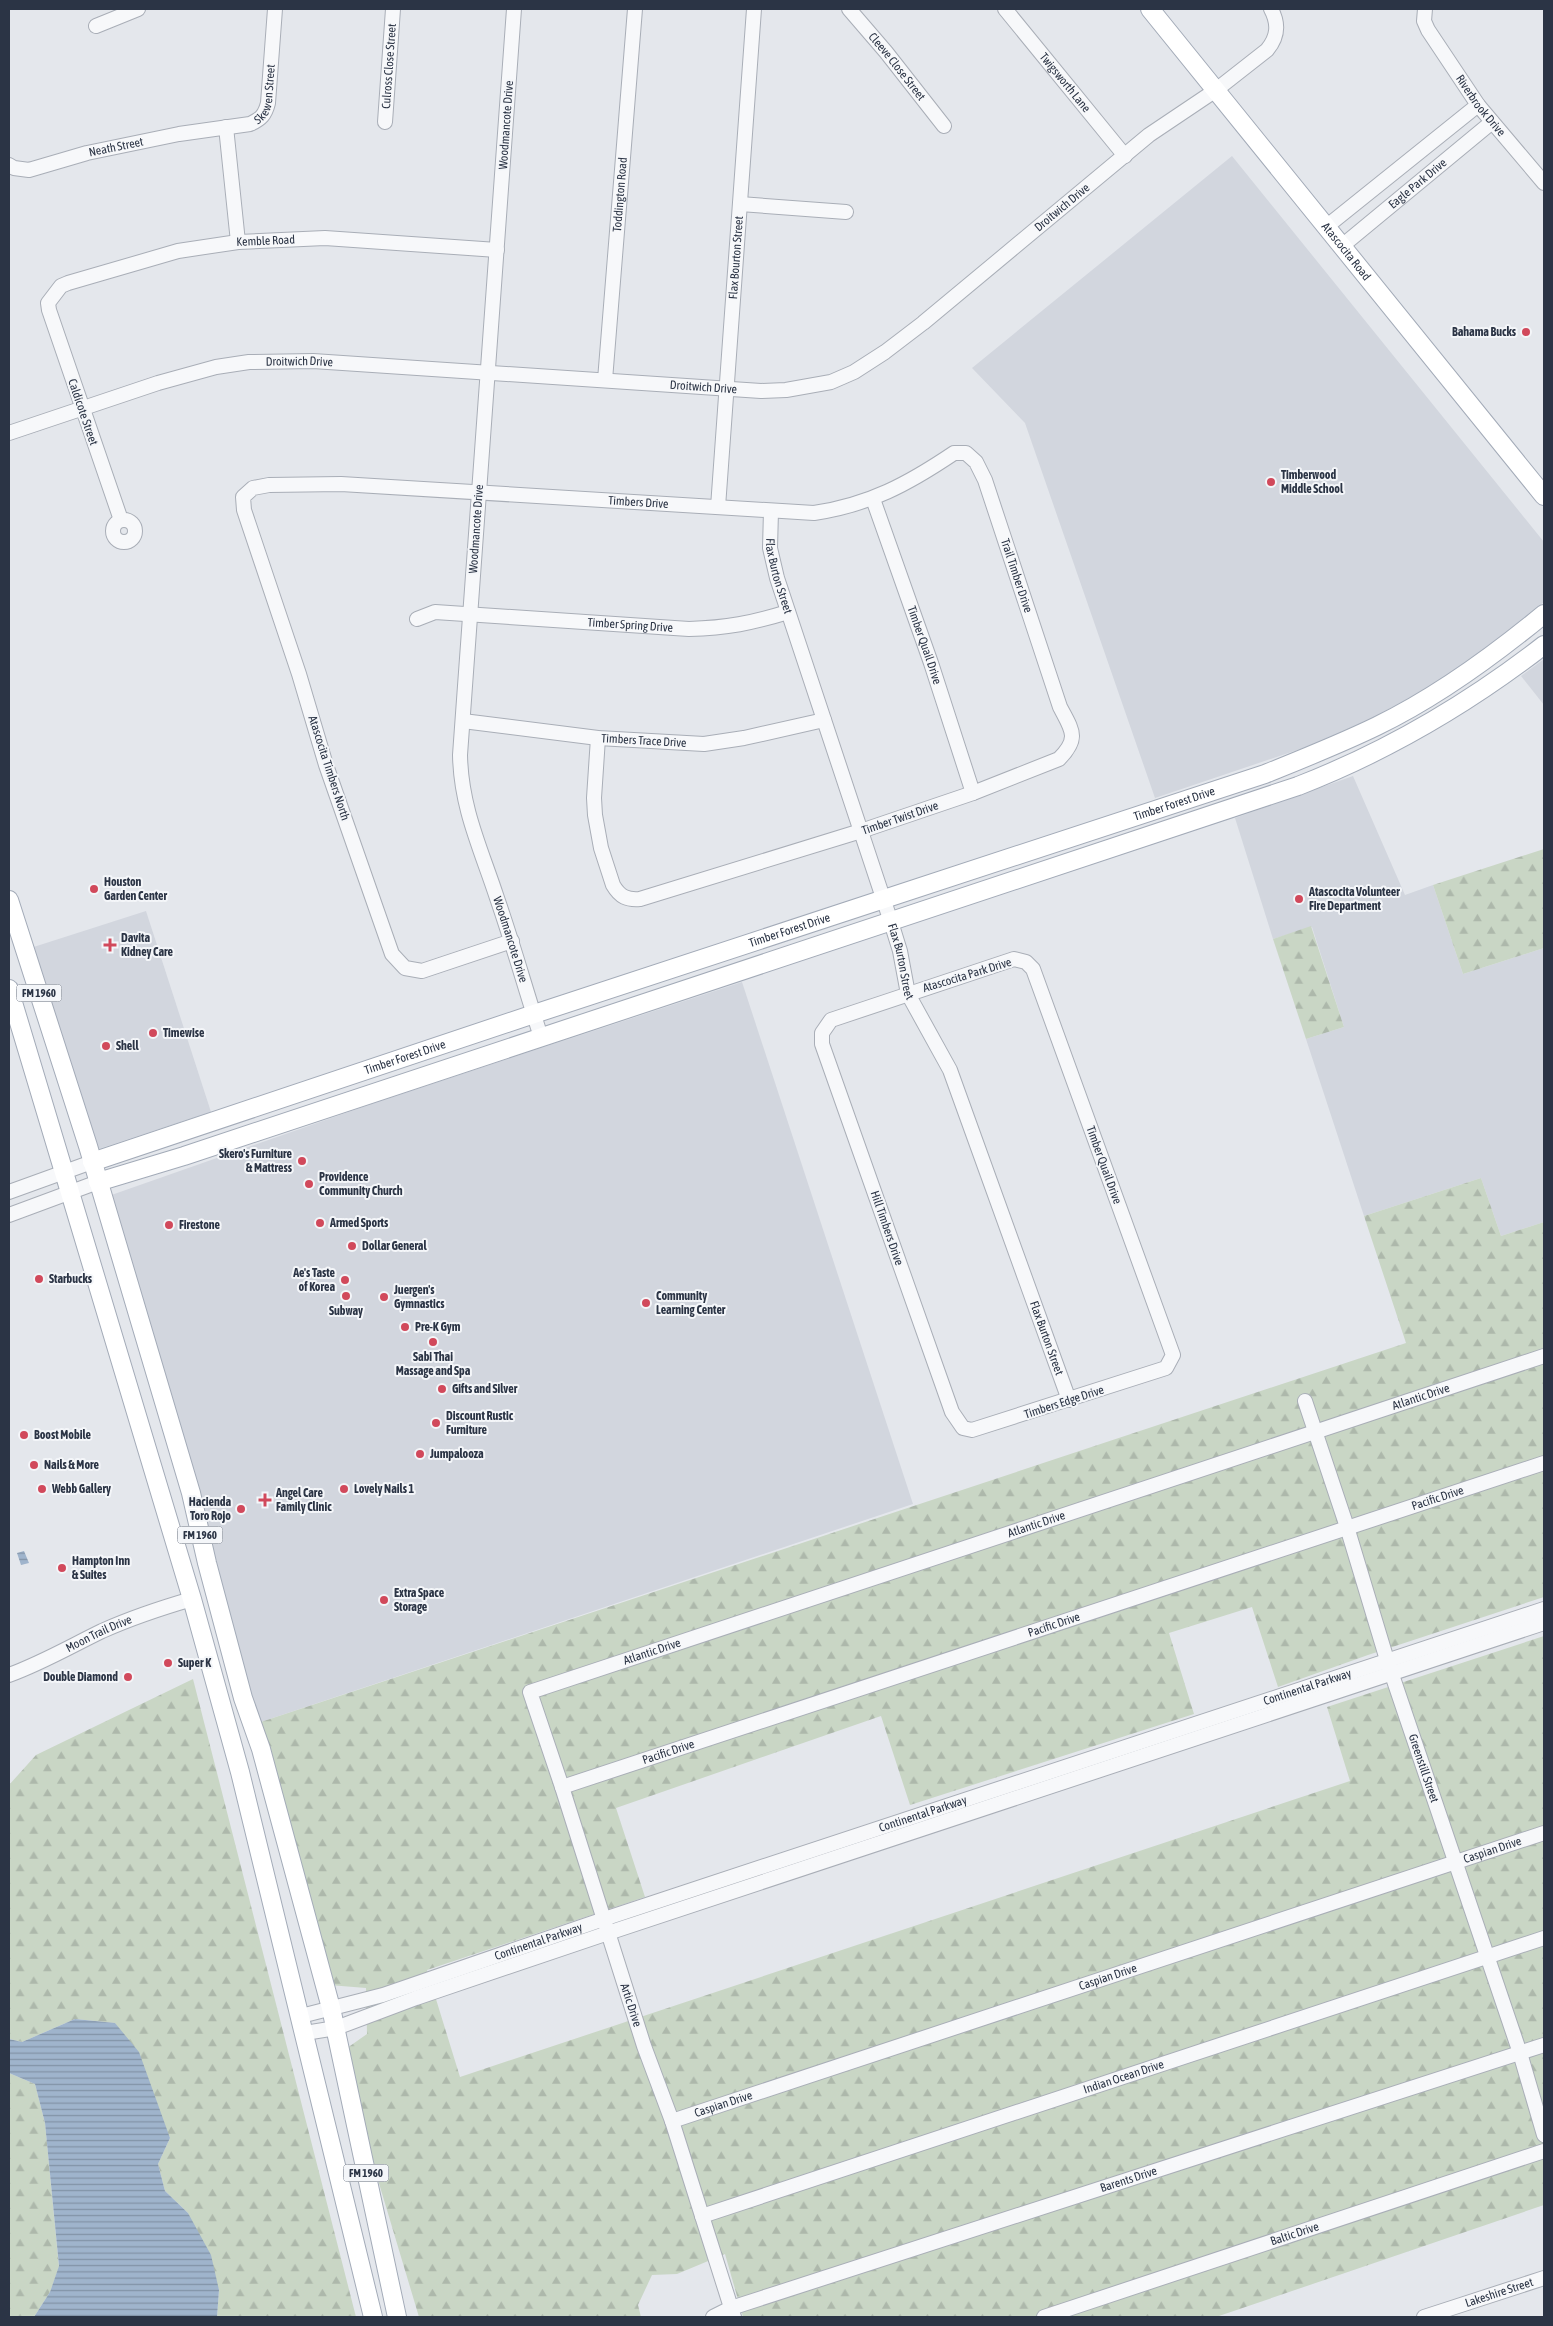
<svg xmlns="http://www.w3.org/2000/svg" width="1553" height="2326" font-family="'Asap Condensed',sans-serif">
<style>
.built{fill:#d2d6de}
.forest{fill:url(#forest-firs)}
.water{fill:url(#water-rules)}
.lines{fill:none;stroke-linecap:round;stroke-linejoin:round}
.minor-casing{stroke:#a9aeb7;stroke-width:16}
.major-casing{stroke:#a3abb8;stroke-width:20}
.minor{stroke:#f7f8fa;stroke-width:14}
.major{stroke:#fff;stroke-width:18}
.poi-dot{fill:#d1495b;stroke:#f4f6f9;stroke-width:2}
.labels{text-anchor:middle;stroke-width:4;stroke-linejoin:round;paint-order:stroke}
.shield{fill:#f4f6f9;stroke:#676e7b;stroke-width:1}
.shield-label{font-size:11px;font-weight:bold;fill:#2b3445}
.street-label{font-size:12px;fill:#2b3445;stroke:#f4f6f9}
.poi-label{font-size:12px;font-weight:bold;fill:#2b3445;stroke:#f4f6f9;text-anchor:start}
</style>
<defs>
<pattern id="forest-firs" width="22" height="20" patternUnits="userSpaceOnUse" patternTransform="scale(1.25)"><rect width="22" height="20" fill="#c9d6c5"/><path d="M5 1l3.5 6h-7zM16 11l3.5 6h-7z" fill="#adb8ab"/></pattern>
<pattern id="water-rules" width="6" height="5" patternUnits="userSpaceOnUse" patternTransform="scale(1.25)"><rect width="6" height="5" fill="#9fb4cc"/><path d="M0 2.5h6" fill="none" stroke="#8293a7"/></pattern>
</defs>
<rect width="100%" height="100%" fill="#e4e7ec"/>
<!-- built -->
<g class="built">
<polygon points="1232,156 1544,542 1544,602 1489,647 1428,688 1372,718 1318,743 1155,798 1025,423 972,368"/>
<polygon points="1544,659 1544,705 1521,676"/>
<polygon points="1353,776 1405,895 1433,885 1463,974 1544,948 1544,1222 1501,1236 1481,1178 1364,1216 1306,1039 1344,1027 1312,927 1273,939 1235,818"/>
<polygon points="146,911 211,1112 83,1154 18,952"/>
<polygon points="742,982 913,1504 252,1725 100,1199 377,1102"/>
</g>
<!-- forest -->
<g class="forest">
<polygon points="1544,849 1544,948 1463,974 1433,885"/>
<polygon points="1311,926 1344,1027 1306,1039 1273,939"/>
<polygon points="1481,1178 1501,1236 1544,1222 1544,1597 1368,1655 1278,1687 1252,1607 1169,1633 1194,1714 910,1805 881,1716 616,1808 645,1897 427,1970 460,2077 1350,1781 1327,1707 1544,1636 1544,2205 1216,2317 743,2317 725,2254 677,2274 652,2275 638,2305 641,2317 419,2317 340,2053 367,2034 366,1988 329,1985 252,1725 1406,1343 1364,1216"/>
<polygon points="193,1679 356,2317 217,2317 219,2290 188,2213 165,2191 158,2164 170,2138 115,2023 75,2019 22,2042 9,2039 9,1785 36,1755"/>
<polygon points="9,2073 35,2084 45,2123 59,2267 50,2292 34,2317 9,2317"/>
</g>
<!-- water -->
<g class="water">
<polygon points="24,1551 29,1563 21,1565 17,1553"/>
<polygon points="75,2019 115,2023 139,2052 170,2138 158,2164 165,2191 188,2213 211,2255 219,2290 217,2317 34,2317 50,2292 59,2266 45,2123 35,2084 9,2073 9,2039 22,2042"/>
</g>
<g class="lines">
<!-- minor casing -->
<g class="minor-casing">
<g id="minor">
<path id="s1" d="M514,9L460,755C461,808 481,849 497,898C513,944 526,991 541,1037"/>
<path id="s2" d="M849,9L886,52L944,126"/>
<path id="s3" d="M1005,9L1125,156"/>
<path id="s4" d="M1425,9L1424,21L1428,30L1478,105L1544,183"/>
<polyline points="96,26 138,9"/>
<path id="s5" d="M385,122L393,9"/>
<polyline points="226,127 238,242"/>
<path id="s6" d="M9,165L14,168L29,170L87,153L179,134L250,124C261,119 265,115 268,103L275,9"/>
<polyline points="740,204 846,212"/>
<polyline points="1326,227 1478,105"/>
<path id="s7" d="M1342,246L1492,122"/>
<path id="s8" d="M605,380L635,9"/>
<path id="s9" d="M9,433L158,383L216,367L249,362L313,361L761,391L786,390L831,382L854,372L885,352L923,323L1149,135L1216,90L1267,50C1278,37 1279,24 1271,9"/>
<path id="s10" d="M873,499L931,663L973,793"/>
<path id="s11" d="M718,507L754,9"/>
<path id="s12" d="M771,511L770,548L777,578L891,922L900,951L908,994L950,1070L1069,1400"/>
<circle cx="124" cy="531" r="11"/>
<path id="s13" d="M121,520L49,310L48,303L61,286L68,283L178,251L238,242L325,238L497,250"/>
<path id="s14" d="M417,619L435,612L689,629C727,628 752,623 788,612"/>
<path id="s15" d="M463,721L598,738L704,744L744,738L824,720"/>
<path id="s16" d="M512,941L422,971L405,968L392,954L326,765L299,674L244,510L243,497L253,488L269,485L341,484L814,513C869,505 908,484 954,453H966L976,462L985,480L1060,707C1072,730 1080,738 1059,759L973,793L861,831L640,899C627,900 620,897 613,885L601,848L595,815L594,798L598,738"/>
<polygon points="1014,959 1026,962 1033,969 1173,1355 1166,1368 972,1430 963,1428 952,1412 822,1044 822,1033 831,1020"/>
<polyline points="9,1192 92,1162"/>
<polyline points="9,1215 98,1182"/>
<path id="s17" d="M1305,1401L1347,1527L1387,1660L1520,2053L1544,2135"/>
<path id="s18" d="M9,1675C42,1663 71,1646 102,1631C131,1618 161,1608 192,1599"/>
<path id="s19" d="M562,1787L1544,1463"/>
<path id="s20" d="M301,2016L383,1995L604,1919L1544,1609"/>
<polyline points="305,2033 336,2028 416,1998 608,1933 1544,1623"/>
<path id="s21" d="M672,2121L1544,1833"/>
<path id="s22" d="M702,2216L1544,1938"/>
<path id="s23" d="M713,2317L731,2308L1544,2045"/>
<path id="s24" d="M734,2317L672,2121L644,2046L562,1787L530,1692L1544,1356"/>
<path id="s25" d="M1044,2317L1544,2151"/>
<path id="s26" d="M1424,2317L1544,2278"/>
</g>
</g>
<!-- major casing -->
<g class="major-casing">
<g id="major">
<path id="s27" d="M1150,9L1544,496"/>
<polyline points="9,900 88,1146 191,1493 207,1563 243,1698 261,1749 331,2008 397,2317"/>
<polyline points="9,989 192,1599 240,1772 373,2317"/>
<path id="s28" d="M92,1162L534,1014L1265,774C1302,759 1340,744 1377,726C1437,697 1493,656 1544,614"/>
<path d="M98,1182L184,1156L1298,786C1388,751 1468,704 1544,645"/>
</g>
</g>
<!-- minor -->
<use href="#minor" class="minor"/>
<!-- major -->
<use href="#major" class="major"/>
</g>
<!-- markers -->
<g class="poi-dot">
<circle cx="1526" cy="332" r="5"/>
<circle cx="1271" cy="482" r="5"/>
<circle cx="94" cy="889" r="5"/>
<circle cx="1299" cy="899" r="5"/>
<path d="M107.5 937.5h5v5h5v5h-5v5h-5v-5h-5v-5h5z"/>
<circle cx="153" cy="1033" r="5"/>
<circle cx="106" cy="1046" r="5"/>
<circle cx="302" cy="1161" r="5"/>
<circle cx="309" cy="1184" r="5"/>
<circle cx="320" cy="1223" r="5"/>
<circle cx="169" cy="1225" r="5"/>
<circle cx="352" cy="1246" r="5"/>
<circle cx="39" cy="1279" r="5"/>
<circle cx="345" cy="1280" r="5"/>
<circle cx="346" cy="1296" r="5"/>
<circle cx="384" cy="1297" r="5"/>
<circle cx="646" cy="1303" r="5"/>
<circle cx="405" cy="1327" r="5"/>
<circle cx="433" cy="1342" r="5"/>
<circle cx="442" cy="1389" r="5"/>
<circle cx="436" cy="1423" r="5"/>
<circle cx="24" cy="1435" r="5"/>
<circle cx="420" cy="1454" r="5"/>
<circle cx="34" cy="1465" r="5"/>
<circle cx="42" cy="1489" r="5"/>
<circle cx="344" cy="1489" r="5"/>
<path d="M262.5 1492.5h5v5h5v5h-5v5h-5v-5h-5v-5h5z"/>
<circle cx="241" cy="1509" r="5"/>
<circle cx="62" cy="1568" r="5"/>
<circle cx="384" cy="1600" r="5"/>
<circle cx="168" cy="1663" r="5"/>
<circle cx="128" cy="1677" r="5"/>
</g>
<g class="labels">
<!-- shield labels -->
<g class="shield">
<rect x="16.5" y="984.5" width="45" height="17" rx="4"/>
<rect x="177.5" y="1526.5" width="45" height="17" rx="4"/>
<rect x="343.5" y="2164.5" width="45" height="17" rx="4"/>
</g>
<g class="shield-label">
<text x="39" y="997">FM 1960</text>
<text x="200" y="1539">FM 1960</text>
<text x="366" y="2177">FM 1960</text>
</g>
<!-- street labels -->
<g class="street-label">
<text dy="4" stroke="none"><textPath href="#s5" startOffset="56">Culross Close Street</textPath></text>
<text dy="4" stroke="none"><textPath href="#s2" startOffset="75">Cleeve Close Street</textPath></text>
<text dy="4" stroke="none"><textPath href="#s3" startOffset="95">Twigsworth Lane</textPath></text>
<text dy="4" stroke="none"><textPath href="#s6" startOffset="284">Skewen Street</textPath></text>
<text dy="4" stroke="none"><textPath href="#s4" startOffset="114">Riverbrook Drive</textPath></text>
<text transform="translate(506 125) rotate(-86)" y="4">Woodmancote Drive</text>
<text dy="4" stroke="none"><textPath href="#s6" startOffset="111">Neath Street</textPath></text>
<text dy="4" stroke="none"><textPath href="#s7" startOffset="98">Eagle Park Drive</textPath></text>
<text dy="4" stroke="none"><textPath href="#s8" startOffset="186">Toddington Road</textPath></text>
<text dy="4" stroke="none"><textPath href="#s9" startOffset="1125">Droitwich Drive</textPath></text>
<text dy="4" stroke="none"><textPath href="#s13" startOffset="461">Kemble Road</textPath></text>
<text dy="4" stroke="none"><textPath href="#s27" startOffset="312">Atascocita Road</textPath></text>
<text dy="4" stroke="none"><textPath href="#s11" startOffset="250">Flax Bourton Street</textPath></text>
<text dy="4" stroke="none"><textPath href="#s9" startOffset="301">Droitwich Drive</textPath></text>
<text dy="4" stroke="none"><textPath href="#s9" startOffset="706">Droitwich Drive</textPath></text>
<text transform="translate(83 412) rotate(71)" y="4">Caldicote Street</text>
<text dy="4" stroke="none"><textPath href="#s16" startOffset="1012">Timbers Drive</textPath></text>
<text transform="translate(476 529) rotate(-86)" y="4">Woodmancote Drive</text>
<text dy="4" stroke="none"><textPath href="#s12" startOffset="66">Flax Burton Street</textPath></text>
<text dy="4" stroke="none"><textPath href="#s16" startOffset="1488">Trail Timber Drive</textPath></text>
<text dy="4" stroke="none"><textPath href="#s14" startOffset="215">Timber Spring Drive</textPath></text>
<text dy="4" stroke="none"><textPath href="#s10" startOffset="155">Timber Quail Drive</textPath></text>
<text dy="4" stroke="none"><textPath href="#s15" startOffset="182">Timbers Trace Drive</textPath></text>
<text transform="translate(329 768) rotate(72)" y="4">Atascocita Timbers North</text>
<text dy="4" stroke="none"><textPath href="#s28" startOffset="1140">Timber Forest Drive</textPath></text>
<text transform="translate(900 818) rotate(-19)" y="4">Timber Twist Drive</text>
<text dy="4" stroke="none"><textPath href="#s28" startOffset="735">Timber Forest Drive</textPath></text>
<text dy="4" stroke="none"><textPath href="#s1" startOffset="940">Woodmancote Drive</textPath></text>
<text dy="4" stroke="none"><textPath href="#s12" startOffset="471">Flax Burton Street</textPath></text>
<text transform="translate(967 975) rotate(-17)" y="4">Atascocita Park Drive</text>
<text dy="4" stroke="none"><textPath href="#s28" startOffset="330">Timber Forest Drive</textPath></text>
<text transform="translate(1104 1165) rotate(70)" y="4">Timber Quail Drive</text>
<text transform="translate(887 1228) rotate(71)" y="4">Hill Timbers Drive</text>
<text dy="4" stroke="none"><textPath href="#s12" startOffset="876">Flax Burton Street</textPath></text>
<text dy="4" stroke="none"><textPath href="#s24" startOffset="1596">Atlantic Drive</textPath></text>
<text transform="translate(1064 1402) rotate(-18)" y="4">Timbers Edge Drive</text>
<text dy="4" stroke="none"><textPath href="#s19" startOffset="922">Pacific Drive</textPath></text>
<text dy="4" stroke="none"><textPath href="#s24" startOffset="1191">Atlantic Drive</textPath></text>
<text dy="4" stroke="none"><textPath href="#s19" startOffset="518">Pacific Drive</textPath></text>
<text dy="4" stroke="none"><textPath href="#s18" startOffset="99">Moon Trail Drive</textPath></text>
<text dy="4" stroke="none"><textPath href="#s24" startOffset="786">Atlantic Drive</textPath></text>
<text dy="4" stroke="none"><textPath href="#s20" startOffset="1059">Continental Parkway</textPath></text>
<text dy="4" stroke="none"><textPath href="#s19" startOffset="112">Pacific Drive</textPath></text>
<text dy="4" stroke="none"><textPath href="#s17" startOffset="386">Greenstill Street</textPath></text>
<text dy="4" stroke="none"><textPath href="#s20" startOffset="654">Continental Parkway</textPath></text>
<text dy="4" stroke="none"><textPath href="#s21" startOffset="864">Caspian Drive</textPath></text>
<text dy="4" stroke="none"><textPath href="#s20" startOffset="249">Continental Parkway</textPath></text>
<text dy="4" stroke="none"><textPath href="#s21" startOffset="459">Caspian Drive</textPath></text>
<text transform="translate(631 2005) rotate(72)" y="4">Artic Drive</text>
<text dy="4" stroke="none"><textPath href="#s22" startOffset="444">Indian Ocean Drive</textPath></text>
<text dy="4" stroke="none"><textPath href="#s21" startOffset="54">Caspian Drive</textPath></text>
<text dy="4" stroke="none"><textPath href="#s23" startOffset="438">Barents Drive</textPath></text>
<text dy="4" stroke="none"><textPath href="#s25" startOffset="264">Baltic Drive</textPath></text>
<text dy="4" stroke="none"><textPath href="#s26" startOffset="79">Lakeshire Street</textPath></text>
</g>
<!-- poi labels -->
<g class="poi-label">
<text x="1516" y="336" text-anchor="end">Bahama Bucks</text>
<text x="1281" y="479">Timberwood<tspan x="1281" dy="14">Middle School</tspan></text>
<text x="104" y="886">Houston<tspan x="104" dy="14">Garden Center</tspan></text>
<text x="1309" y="896">Atascocita Volunteer<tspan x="1309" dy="14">Fire Department</tspan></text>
<text x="121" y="942">Davita<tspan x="121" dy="14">Kidney Care</tspan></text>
<text x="163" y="1037">Timewise</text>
<text x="116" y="1050">Shell</text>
<text x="292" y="1158" text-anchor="end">Skero's Furniture<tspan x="292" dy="14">&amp; Mattress</tspan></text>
<text x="319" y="1181">Providence<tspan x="319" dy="14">Community Church</tspan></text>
<text x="330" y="1227">Armed Sports</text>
<text x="179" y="1229">Firestone</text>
<text x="362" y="1250">Dollar General</text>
<text x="335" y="1277" text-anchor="end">Ae's Taste<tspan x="335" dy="14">of Korea</tspan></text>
<text x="49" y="1283">Starbucks</text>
<text x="394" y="1294">Juergen's<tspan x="394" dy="14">Gymnastics</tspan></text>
<text x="656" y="1300">Community<tspan x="656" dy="14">Learning Center</tspan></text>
<text x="346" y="1315" text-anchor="middle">Subway</text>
<text x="415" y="1331">Pre-K Gym</text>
<text x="433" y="1361" text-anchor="middle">Sabi Thai<tspan x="433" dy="14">Massage and Spa</tspan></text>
<text x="452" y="1393">Gifts and Silver</text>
<text x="446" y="1420">Discount Rustic<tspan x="446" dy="14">Furniture</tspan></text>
<text x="34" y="1439">Boost Mobile</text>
<text x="430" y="1458">Jumpalooza</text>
<text x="44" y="1469">Nails &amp; More</text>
<text x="52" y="1493">Webb Gallery</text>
<text x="354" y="1493">Lovely Nails 1</text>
<text x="276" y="1497">Angel Care<tspan x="276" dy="14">Family Clinic</tspan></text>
<text x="231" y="1506" text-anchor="end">Hacienda<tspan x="231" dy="14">Toro Rojo</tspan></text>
<text x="72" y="1565">Hampton Inn<tspan x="72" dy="14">&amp; Suites</tspan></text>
<text x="394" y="1597">Extra Space<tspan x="394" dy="14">Storage</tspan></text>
<text x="178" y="1667">Super K</text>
<text x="118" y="1681" text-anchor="end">Double Diamond</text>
</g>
</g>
<!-- border -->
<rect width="1553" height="2326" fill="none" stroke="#2b3445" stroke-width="20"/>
</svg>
